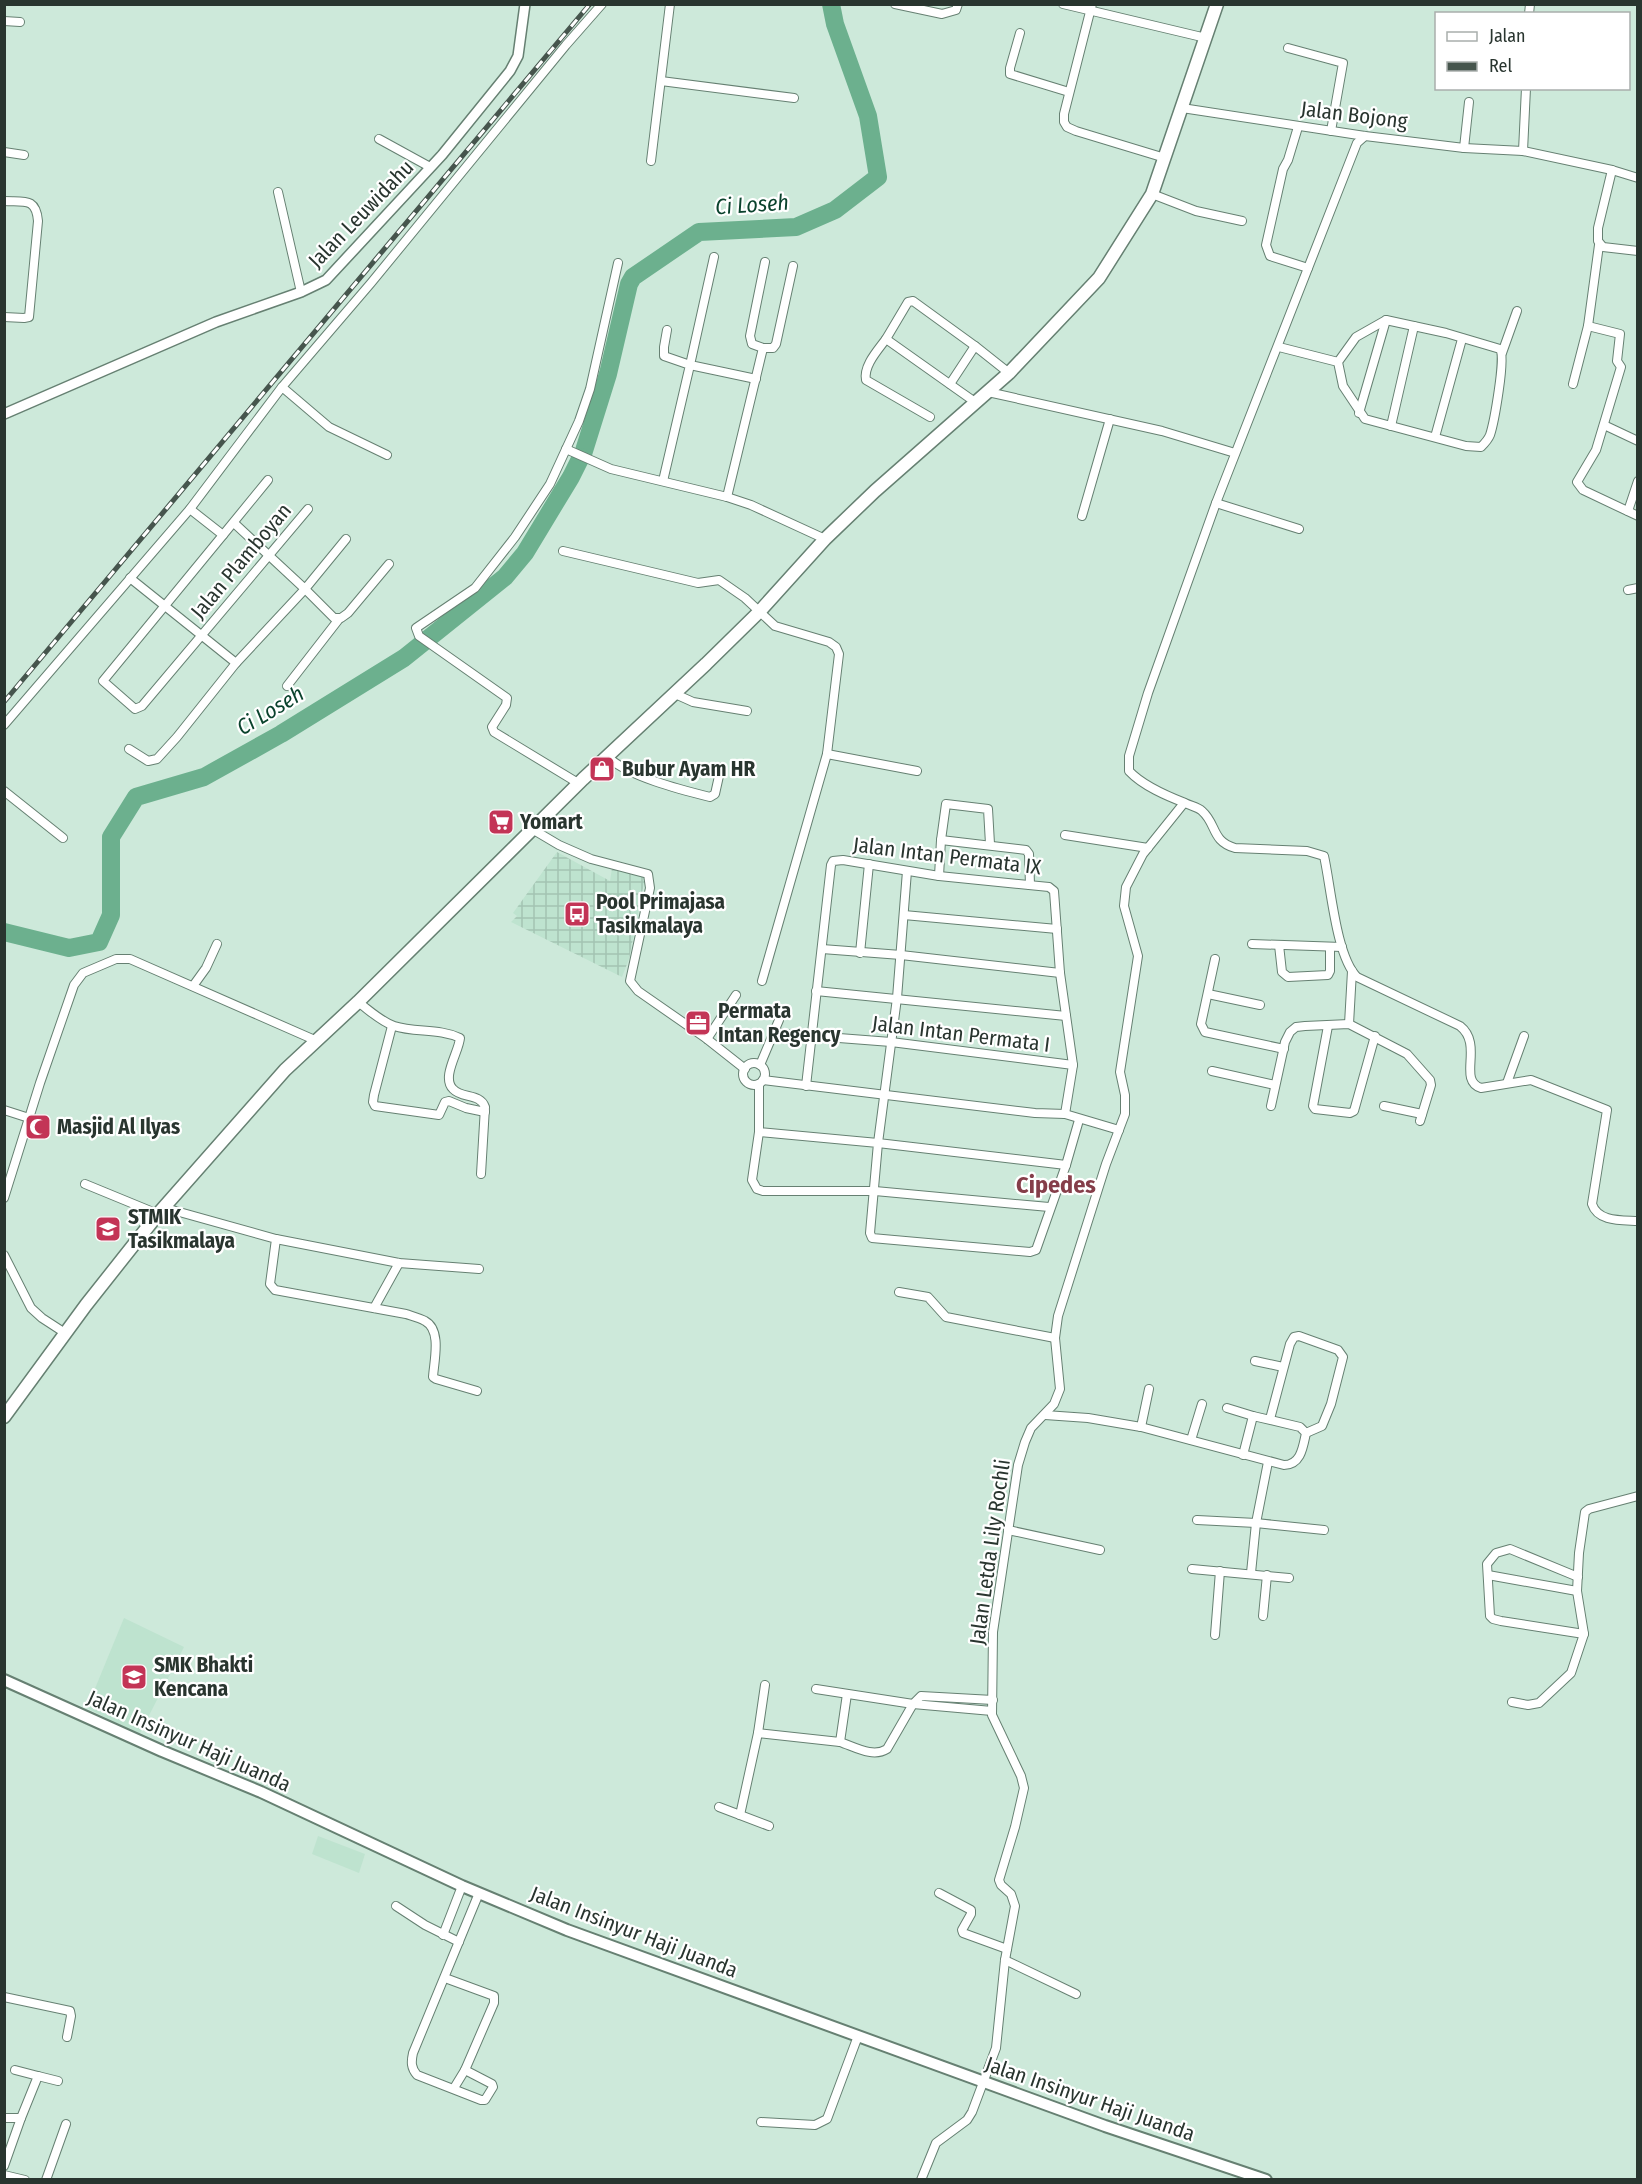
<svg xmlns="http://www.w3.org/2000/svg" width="1642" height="2184" font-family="'Fira Sans Condensed',sans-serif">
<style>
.built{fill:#bee3cf}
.industrial{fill:url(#industrial-grid)}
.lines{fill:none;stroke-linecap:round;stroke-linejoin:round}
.river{stroke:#6cb08e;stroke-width:18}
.minor-casing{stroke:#668072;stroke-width:10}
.tertiary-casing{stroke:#668072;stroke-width:12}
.secondary-casing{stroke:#668072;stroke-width:14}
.trunk-casing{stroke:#668072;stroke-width:15}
.minor{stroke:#fff;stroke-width:8}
.tertiary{stroke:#fff;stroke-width:9}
.secondary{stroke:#fff;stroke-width:10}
.trunk{stroke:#fff;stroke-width:12}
.rail-casing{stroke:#46554d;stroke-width:5}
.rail{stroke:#fff;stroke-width:3;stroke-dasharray:9;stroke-linecap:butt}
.labels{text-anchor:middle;stroke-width:4.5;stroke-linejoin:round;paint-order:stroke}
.street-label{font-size:21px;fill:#29352f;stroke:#fff}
.poi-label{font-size:21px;font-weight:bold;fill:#29352f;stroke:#fff;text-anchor:start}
.water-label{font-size:22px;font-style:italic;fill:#0a432d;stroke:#fff}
.quarter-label{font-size:24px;font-weight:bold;fill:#853d49;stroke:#fff}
</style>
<defs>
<pattern id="industrial-grid" width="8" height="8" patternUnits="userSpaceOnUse" patternTransform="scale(1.5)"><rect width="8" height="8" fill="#bee3cf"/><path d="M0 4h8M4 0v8" fill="none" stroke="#a3c3b2"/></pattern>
</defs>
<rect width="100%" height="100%" fill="#cde9da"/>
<!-- built -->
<g class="built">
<polygon points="124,1618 184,1647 139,1735 87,1708"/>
<polygon points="318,1836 365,1854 359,1873 312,1854"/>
</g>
<!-- industrial -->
<polygon class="industrial" points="557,852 610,881 612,868 643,875 645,878 629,959 622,977 511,922 517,916 513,913"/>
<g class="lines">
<!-- river -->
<g class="river">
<polyline points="583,454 608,374 629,284 633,277 699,232 796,227 835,210 878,177 868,116 835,24 831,4"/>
<polyline points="4,932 69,948 99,942 111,915 111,837 136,797 204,777 281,734 404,658 505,577 525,553 571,477 581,457"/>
</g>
<!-- minor casing -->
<g class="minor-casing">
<g id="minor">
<polyline points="895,4 942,14 956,10 958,4"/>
<polyline points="1063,4 1206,38"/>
<polyline points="1092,4 1064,114 1064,122 1067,127 1076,131 1165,158"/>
<polyline points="1529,14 1530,4"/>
<polyline points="4,21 20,22"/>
<polyline points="1020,33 1010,68 1010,74 1069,92"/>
<polyline points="1288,48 1343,63 1331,131"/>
<polyline points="661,81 794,98"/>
<polyline points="1182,108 1365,136 1464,148 1523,151 1612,170 1638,178"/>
<polyline points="1298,127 1288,160 1283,169 1266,245 1270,256 1308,268"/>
<path d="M1365,136L1357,143L1216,503L1148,693L1129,756V771C1143,786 1167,796 1185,803C1191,806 1198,807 1202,811C1217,824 1211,841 1235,848L1307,851L1324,856C1331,887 1336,956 1357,977L1460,1026C1484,1045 1457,1080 1481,1088L1531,1080L1607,1110L1592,1204C1598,1222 1621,1220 1638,1221"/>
<polyline points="379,139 430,167"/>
<polyline points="1464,148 1469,102"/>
<polyline points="1523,151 1526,88"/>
<polyline points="4,152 24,155"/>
<polyline points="651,161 670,4"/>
<polyline points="1612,170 1598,228 1598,241 1603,247 1638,251"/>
<polyline points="278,192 301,292"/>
<polyline points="1152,194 1196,211 1242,221"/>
<path d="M4,201C24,202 36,197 38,221L29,317L24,318L4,317"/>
<polyline points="714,257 690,365 756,379"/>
<polyline points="1588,326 1620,334 1617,361 1621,367 1596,450 1577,482 1583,490 1638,516"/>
<polyline points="886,339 908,302 913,301 975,346 1009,373"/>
<path d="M1279,347L1338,362L1343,386L1365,419L1466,446L1481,447C1485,443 1488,440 1490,435C1494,423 1506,357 1500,349L1446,333L1386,320L1356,337L1338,362"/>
<polyline points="763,348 752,344 750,336 765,262"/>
<polyline points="1502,353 1517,311"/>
<polyline points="950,384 975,346"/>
<polyline points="1573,384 1588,326 1599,245"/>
<polyline points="282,387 371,283 566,45 602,4"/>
<polyline points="988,392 1162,431 1235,453"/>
<polyline points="1359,413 1386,320"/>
<path d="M930,417L866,380C863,366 878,350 886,339L975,402"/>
<polyline points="1604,425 1638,441"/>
<polyline points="1391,426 1414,326"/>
<polyline points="1435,437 1462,339"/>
<polyline points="566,449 611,469 727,497 751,505 825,539"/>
<polyline points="663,481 690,365 664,356 664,347 667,330"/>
<polyline points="727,497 763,348 773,348 776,344 793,266"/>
<polyline points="1216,503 1299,529"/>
<polyline points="190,509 223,535 268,480"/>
<polyline points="1628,511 1638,481"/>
<polyline points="1082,516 1110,419"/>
<polyline points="234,523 305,589 346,539"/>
<polyline points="223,535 103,681 135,709 142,706 308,509"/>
<polyline points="563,551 698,583 719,580 745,598 775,626 829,642 836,647 839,654 827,754 762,981"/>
<polyline points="130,578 236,663"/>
<polyline points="1628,590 1638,588"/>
<polyline points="287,686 339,619"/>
<polyline points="673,693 693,702 747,711"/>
<polyline points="4,725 190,509 282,387 329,427 387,455"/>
<polyline points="129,749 148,761 157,759 177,737 236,663 305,589 334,618 341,618 348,613 389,564"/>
<polyline points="827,754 917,771"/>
<path d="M607,756C626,776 682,790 710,797L715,794L721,767"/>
<polyline points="578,783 494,732 492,727 506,705 507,698 419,636 416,628 475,588 515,537 550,484 579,421 590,389 618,263"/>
<polyline points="4,791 63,838"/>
<polyline points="532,829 559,845 591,859 648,874 650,888 630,981 638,991 707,1039 745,1069"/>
<polyline points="1065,835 1148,848"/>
<polyline points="941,840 1026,850 1029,854 1030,885"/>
<polyline points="907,871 897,998 878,1143 1066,1165"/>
<polyline points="939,876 941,840 946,804 988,809 990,844"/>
<polyline points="904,915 1057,929"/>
<polyline points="1252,944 1342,947"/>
<polyline points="1279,945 1282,972 1288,977 1328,975 1330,971 1330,947"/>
<polyline points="822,949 901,955 1060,973"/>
<polyline points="860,953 869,864"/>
<polyline points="1215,959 1201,1024 1205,1032 1284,1049"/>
<polyline points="193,986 206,968 217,944"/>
<polyline points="816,991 1066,1016"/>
<polyline points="1208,994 1260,1005"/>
<path d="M358,1002C369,1010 380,1021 394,1026C415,1033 439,1028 460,1038C459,1052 441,1077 453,1089C462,1099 480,1093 485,1107L481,1174"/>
<polyline points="1349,1024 1352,971"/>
<polyline points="392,1026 374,1095 373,1102 375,1106 439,1115 445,1102 449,1101 466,1108 485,1112"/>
<polyline points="1328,1026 1313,1106 1315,1109 1350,1113 1354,1111 1375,1036"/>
<polyline points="774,1033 891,1042 1073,1065"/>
<polyline points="707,1039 736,995"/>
<circle cx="754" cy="1074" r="11"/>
<polyline points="760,1065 779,1020"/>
<polyline points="1212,1071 1275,1085"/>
<polyline points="763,1080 1035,1113 1065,1114 1119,1130"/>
<polyline points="1507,1083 1524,1036"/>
<polyline points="759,1084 759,1132 878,1143 870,1233 872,1238 883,1239 1030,1252 1036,1250 1066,1165 1079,1120"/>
<polyline points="806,1086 831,865 833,861 843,860 939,876 1049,887 1054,891 1060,973 1073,1065 1065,1114"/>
<polyline points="1271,1106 1285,1042 1290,1032 1296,1027 1305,1026 1349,1024 1407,1054 1430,1080 1431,1085 1420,1121"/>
<polyline points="1384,1106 1422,1114"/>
<polyline points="4,1110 29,1118"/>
<polyline points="759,1132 752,1180 757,1189 763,1191 875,1191 1049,1207"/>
<polyline points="85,1184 158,1214"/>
<polyline points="4,1198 40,1083 74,985 83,973 116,959 130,959 317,1041"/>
<path d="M165,1208L276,1239L270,1284L275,1290L406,1314C412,1316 420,1318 425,1321C442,1330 434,1361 433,1377L436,1379L477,1391"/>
<polyline points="276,1239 399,1263 479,1269"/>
<polyline points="4,1255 31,1308 42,1318 65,1333"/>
<polyline points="899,1292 928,1297 946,1317 1055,1338"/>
<polyline points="374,1308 399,1263"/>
<polyline points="1255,1361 1283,1367"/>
<path d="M1045,1415L1088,1418L1141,1427L1284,1465C1301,1465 1303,1447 1306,1433L1300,1427L1253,1416L1227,1408"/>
<polyline points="1270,1419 1290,1344 1294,1337 1299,1336 1338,1350 1343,1357 1331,1404 1322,1426 1306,1433"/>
<polyline points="1141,1427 1149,1389"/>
<polyline points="1191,1440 1202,1404"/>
<polyline points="1243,1455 1253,1416"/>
<polyline points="1197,1520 1256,1523 1324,1530"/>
<polyline points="1008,1530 1100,1550"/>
<polyline points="1192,1569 1289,1578"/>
<polyline points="1251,1573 1256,1523 1268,1462"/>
<polyline points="1488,1575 1577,1591"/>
<polyline points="1578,1577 1510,1549 1496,1553 1487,1564 1490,1616 1493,1619 1501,1621 1584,1634"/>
<polyline points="1263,1616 1267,1575"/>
<polyline points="1215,1635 1220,1571"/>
<polyline points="816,1689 913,1704 992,1711"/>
<polyline points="1512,1702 1528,1705 1539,1703 1571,1673 1584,1634 1577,1591 1579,1553 1585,1512 1589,1509 1638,1496"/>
<polyline points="758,1733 840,1742 847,1694"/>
<path d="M840,1742C855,1747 873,1758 887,1749L913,1704L921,1696L993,1700"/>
<polyline points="719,1807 769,1826"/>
<polyline points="740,1815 758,1733 765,1685"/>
<polyline points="939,1893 971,1910 971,1914 962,1930 963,1933 1007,1949"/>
<polyline points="396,1906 425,1925 459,1942"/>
<polyline points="443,1935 462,1886"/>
<polyline points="1005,1960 1076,1994"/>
<path d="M445,1978L494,1996V2003L465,2070L492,2084L493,2087L485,2100H481L417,2075C411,2068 411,2062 413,2053L479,1893"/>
<polyline points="4,1997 70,2011 71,2016 67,2037"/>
<polyline points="15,2070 38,2076 21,2118"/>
<polyline points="38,2076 58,2081"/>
<polyline points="454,2088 465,2070"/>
<polyline points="4,2118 21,2118 4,2166"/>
<polyline points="761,2122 815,2125 827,2119 858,2036"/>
<polyline points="4,2175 25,2180"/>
<polyline points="46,2180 66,2124"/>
<polyline points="921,2180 936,2143 967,2120 972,2112 996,2048 1005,1960 1015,1906 1011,1894 1001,1885 999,1880 1015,1827 1024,1788 1021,1776 992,1715 993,1632 1018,1465 1025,1442 1031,1428 1054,1404 1060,1389 1055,1338 1058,1316 1106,1164 1125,1114 1125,1095 1120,1072 1138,956 1124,906 1126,887 1143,854 1184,803"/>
</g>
</g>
<!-- tertiary casing -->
<g class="tertiary-casing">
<polyline id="tertiary" points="4,414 216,322 301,292 326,280 442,155 510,71 518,56 525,4"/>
</g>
<!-- secondary casing -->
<g class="secondary-casing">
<polyline id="secondary" points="4,1680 162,1751 261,1792 462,1886 567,1930 1105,2126 1266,2180"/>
</g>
<!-- trunk casing -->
<g class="trunk-casing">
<polyline id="trunk" points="4,1417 86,1305 158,1214 285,1070 358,1002 583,779 706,664 760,611 825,539 875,491 1009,373 1099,278 1152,194 1217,4"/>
</g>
<!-- minor -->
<use href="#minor" class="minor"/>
<!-- tertiary -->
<use href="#tertiary" class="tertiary"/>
<!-- secondary -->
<use href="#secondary" class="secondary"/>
<!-- trunk -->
<use href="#trunk" class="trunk"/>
<!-- rail casing -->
<g class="rail-casing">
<polyline id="rail" points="4,702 590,4"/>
</g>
<!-- rail -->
<use href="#rail" class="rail"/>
</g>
<!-- icons -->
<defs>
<g id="shop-square" transform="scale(1.35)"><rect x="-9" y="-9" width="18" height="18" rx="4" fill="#c33456" stroke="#fff"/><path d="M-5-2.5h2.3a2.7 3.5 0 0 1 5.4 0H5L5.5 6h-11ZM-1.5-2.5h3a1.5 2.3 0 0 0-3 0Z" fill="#fff"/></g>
<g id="supermarket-square" transform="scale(1.35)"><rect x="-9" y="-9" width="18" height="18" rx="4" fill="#c33456" stroke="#fff"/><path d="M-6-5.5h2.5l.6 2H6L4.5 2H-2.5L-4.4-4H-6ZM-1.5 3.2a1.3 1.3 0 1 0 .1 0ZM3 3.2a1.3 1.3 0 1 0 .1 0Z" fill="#fff"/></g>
<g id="bus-square" transform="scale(1.35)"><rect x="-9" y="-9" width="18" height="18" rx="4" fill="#c33456" stroke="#fff"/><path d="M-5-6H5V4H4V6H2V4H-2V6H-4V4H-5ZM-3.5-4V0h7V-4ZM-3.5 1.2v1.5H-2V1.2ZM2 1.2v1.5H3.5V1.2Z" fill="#fff"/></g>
<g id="office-square" transform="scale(1.35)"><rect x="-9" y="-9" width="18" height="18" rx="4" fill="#c33456" stroke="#fff"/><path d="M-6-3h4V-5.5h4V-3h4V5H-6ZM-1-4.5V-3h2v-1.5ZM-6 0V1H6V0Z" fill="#fff"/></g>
<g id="mosque-square" transform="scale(1.35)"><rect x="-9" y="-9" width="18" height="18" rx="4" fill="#c33456" stroke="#fff"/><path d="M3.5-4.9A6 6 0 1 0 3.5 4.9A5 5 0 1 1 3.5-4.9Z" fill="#fff"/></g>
<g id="school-square" transform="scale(1.35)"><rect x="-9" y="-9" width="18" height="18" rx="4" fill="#c33456" stroke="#fff"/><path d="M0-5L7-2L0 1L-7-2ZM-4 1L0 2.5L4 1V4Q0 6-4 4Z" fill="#fff"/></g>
</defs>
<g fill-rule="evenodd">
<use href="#shop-square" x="602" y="769"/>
<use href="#supermarket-square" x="501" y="822"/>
<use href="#bus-square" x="577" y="914"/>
<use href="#office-square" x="698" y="1023"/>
<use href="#mosque-square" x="38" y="1127"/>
<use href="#school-square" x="108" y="1229"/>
<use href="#school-square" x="134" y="1677"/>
</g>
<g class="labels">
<!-- street labels -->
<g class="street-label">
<text transform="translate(1354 115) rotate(7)" y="7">Jalan Bojong</text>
<text transform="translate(361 214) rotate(-46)" y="7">Jalan Leuwidahu</text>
<text transform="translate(241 561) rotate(-50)" y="7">Jalan Plamboyan</text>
<text transform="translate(947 856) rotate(7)" y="7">Jalan Intan Permata IX</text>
<text transform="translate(961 1034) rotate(7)" y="7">Jalan Intan Permata I</text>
<text transform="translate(990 1552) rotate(-82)" y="7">Jalan Letda Lily Rochli</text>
<text transform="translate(189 1741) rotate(24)" y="7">Jalan Insinyur Haji Juanda</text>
<text transform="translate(634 1932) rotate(21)" y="7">Jalan Insinyur Haji Juanda</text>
<text transform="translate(1090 2099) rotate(19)" y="7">Jalan Insinyur Haji Juanda</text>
</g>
<!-- poi labels -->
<g class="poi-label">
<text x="622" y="776">Bubur Ayam HR</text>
<text x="520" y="829">Yomart</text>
<text x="596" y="909">Pool Primajasa<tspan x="596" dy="24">Tasikmalaya</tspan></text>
<text x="718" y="1018">Permata<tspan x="718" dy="24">Intan Regency</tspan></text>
<text x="57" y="1134">Masjid Al Ilyas</text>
<text x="128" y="1224">STMIK<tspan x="128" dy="24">Tasikmalaya</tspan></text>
<text x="154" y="1672">SMK Bhakti<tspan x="154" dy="24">Kencana</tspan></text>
</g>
<!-- water labels -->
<g class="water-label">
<text transform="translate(752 204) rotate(-4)" y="8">Ci Loseh</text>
<text transform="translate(270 710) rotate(-31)" y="8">Ci Loseh</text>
</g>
<!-- quarter labels -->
<g class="quarter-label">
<text x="1056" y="1193">Cipedes</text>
</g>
</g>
<!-- border -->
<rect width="1642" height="2184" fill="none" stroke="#29352f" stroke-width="12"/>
<!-- legend -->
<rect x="1435" y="12" width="195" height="78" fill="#ffffff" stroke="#a9aeac" stroke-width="1.5"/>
<rect x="1447" y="32" width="30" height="9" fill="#ffffff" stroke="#a9aeac" stroke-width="1.5"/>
<text x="1489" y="42" font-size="18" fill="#29352f">Jalan</text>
<rect x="1447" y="62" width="30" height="9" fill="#46554d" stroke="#a9aeac" stroke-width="1.5"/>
<text x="1489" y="72" font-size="18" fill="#29352f">Rel</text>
</svg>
